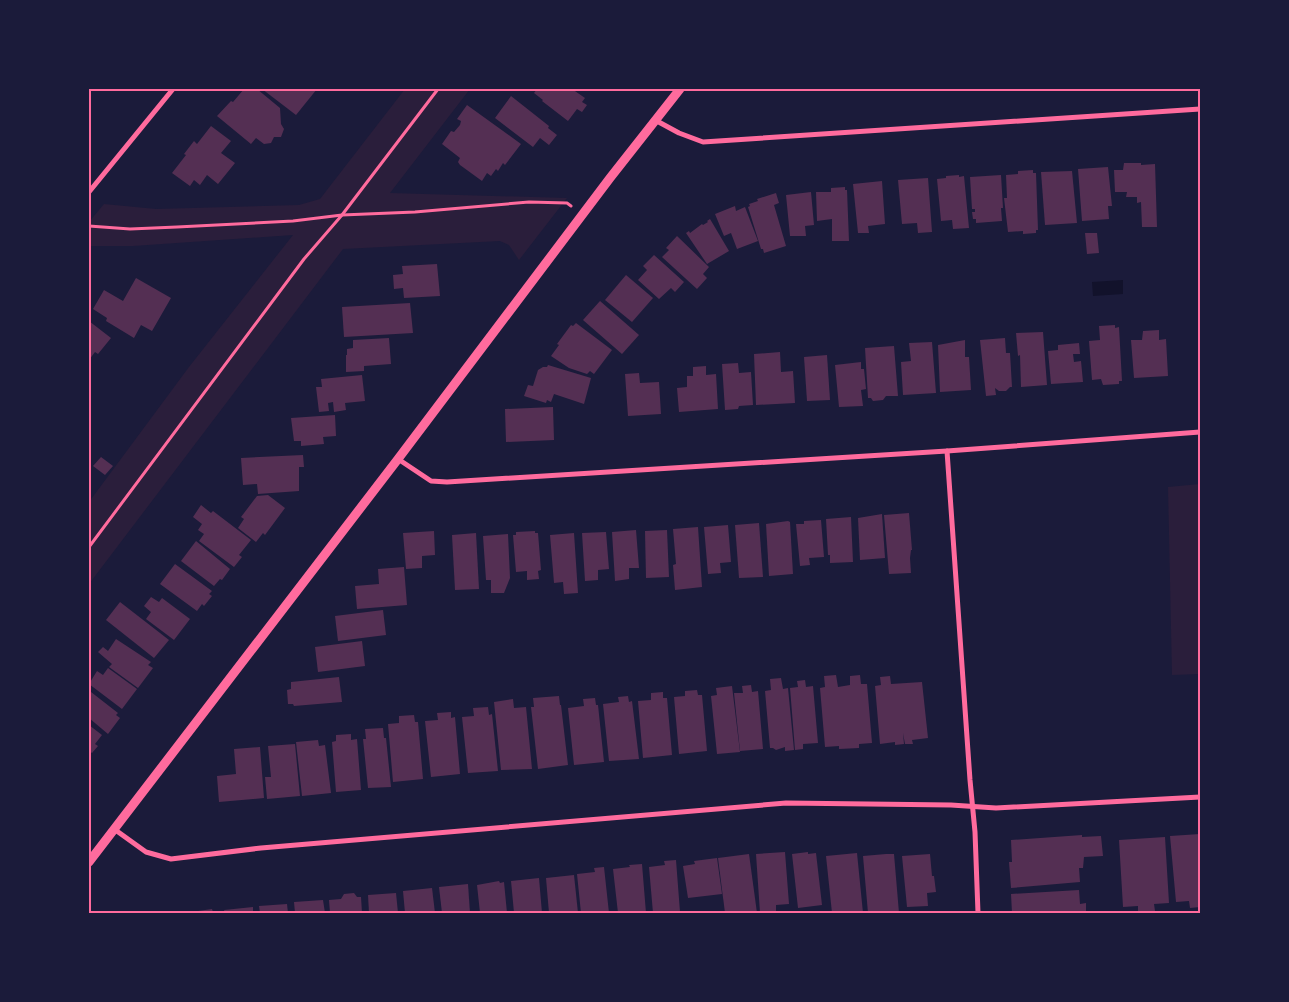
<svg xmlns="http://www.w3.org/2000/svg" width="1289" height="1002" font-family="'Varela Round',sans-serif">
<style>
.green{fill:#2a1e3b}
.water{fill:#12122b}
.building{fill:#542f53}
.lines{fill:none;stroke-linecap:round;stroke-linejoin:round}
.path{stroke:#ff6b9d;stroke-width:3}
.minor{stroke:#ff6b9d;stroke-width:5}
.tertiary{stroke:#ff6b9d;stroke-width:9}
.neatline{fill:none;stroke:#ff6b9d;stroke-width:2}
</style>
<rect width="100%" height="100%" fill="#1b1b3a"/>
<!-- green -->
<g class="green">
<polygon points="405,89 470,89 390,193 567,198 519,260 509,245 500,241 343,249 89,584 89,502 189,367 293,235 133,246 89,246 89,222 104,204 156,209 299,205 320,199"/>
<polygon points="1200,484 1200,674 1172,675 1168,487"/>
</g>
<!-- water -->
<polygon class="water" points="1123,280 1123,294 1093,296 1092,282"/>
<!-- building -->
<g class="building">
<polygon points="244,89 257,89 280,108 281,124 284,129 281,137 274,137 271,143 264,144 256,138 251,144 217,116 231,101 233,102"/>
<polygon points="262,89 317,89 296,115"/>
<polygon points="537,89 572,89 585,98 582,102 587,105 582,112 577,109 568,121 542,101 543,100 534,93"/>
<polygon points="511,96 549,126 548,128 557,135 549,145 540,138 533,147 495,118"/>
<polygon points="467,105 521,144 505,165 503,163 498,171 496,169 491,176 487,173 482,181 460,165 458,162 460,158 442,144 451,131 454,132 460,125 461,121 457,119"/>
<polygon points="211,126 231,141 221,153 235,163 218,184 207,175 200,185 194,180 190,186 172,173 186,155 184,154 194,141 197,144"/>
<polygon points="1124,163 1141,163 1141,165 1155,164 1157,227 1142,227 1141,202 1137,203 1137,197 1126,197 1127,192 1115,192 1114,170 1123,170"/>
<polygon points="1108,167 1112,206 1108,206 1109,219 1082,221 1078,169"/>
<polygon points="1033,170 1033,173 1036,173 1038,230 1036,230 1036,233 1023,234 1023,231 1008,232 1004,198 1007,198 1006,175 1018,174 1018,171"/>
<polygon points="1072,171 1077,223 1045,225 1041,172"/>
<polygon points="959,175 959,177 964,176 969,228 953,229 952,220 941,221 937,179 946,178 946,176"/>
<polygon points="1001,175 1003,208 1001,208 1002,221 976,223 976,219 973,219 972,212 975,212 975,209 972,209 970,177"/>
<polygon points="928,178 932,232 918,233 917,223 902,224 898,180"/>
<polygon points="882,181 885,224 868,226 869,233 858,233 853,184"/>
<polygon points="845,187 845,190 847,190 849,241 832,241 832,219 817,221 816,192 831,192 831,188"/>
<polygon points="811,192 814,225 805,226 806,236 790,236 786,195"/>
<polygon points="776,193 779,203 774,205 786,246 764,253 763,249 761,249 748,207 750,206 749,204 758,201 757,199"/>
<polygon points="735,206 736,211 745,207 758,241 737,249 731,233 724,236 715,214"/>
<polygon points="710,219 729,251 707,264 686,233 689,231 690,233 702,224 703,225 708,222 707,221"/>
<polygon points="1085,233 1097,233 1099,253 1087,254"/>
<polygon points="677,236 709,267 703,274 707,278 697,289 662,257 669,250 666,248"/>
<polygon points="654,255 684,282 675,292 671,288 659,299 638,280 647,270 643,266"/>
<polygon points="437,264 440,296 404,298 403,288 394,289 393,275 403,274 402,266"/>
<polygon points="626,275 653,298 632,322 605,300"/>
<polygon points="136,278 171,298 152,331 141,325 134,338 106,321 107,318 93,309 104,290 123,301"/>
<polygon points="600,301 639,335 622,354 583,320"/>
<polygon points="410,303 413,333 344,337 342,307"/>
<polygon points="89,321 111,338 98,354 95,352 89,360"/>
<polygon points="576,323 612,350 594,374 590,371 587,374 569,368 551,356 559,345 557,344 571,325 573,326"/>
<polygon points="1115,325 1115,328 1119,327 1122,381 1119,381 1119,384 1103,385 1101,379 1092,380 1089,341 1100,340 1099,326"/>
<polygon points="1159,330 1159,340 1166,339 1168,376 1134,378 1131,340 1142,340 1143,331"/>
<polygon points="1043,332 1047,385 1021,387 1020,355 1018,356 1016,333"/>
<polygon points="389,338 391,364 364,366 364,371 346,372 346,355 347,355 347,349 353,348 353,340"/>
<polygon points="1005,338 1006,353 1010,353 1012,387 1010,387 1006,391 999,391 995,388 996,395 986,396 980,340"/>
<polygon points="965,340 965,357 969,357 971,390 940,392 938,345"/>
<polygon points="932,342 936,393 903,395 901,362 911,361 909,343"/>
<polygon points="1079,343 1080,354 1073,354 1074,362 1081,361 1083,382 1051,384 1048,351 1058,350 1058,345"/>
<polygon points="894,346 898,396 886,396 883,400 873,401 871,398 868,398 865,348"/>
<polygon points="780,352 781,372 793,371 795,403 756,405 754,354"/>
<polygon points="827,355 830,400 807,401 804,357"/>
<polygon points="861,362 861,369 864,369 866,389 861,390 863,406 839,407 835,365"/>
<polygon points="738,363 739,373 751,372 753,405 739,406 738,409 725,410 722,364"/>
<polygon points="548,365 591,378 584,404 554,394 551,402 547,400 546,403 524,396 528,385 533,386 538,370 543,367 547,367"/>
<polygon points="706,366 706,375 716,374 718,409 679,412 677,388 687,387 687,376 693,376 693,367"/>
<polygon points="639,373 640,383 659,382 661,414 628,416 625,374"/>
<polygon points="362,375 365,401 345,403 346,410 334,412 333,402 328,403 329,411 319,412 316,387 322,387 321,379"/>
<polygon points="553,407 554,440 506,442 505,409"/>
<polygon points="335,415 336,436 323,437 324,444 301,446 301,441 294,441 291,418"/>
<polygon points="303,455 304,467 299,467 299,491 258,494 257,484 243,485 241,458"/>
<polygon points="101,457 113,466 105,475 93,466"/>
<polygon points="268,495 285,508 265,535 263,533 256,542 238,528 244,519 241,517 257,496"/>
<polygon points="201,505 211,513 213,511 251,540 239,555 242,557 234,567 199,541 204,534 198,530 202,524 193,517"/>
<polygon points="909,513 912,550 911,550 910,558 911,573 889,574 884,515"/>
<polygon points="882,514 885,558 860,560 858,518"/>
<polygon points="851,517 853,562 830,563 830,555 828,555 826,519"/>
<polygon points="821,520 824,557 809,558 810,565 800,566 796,524 804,524 804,521"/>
<polygon points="788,521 790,522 793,574 769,576 766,524"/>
<polygon points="759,523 763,577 739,578 735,525"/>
<polygon points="728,525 731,562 720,563 721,573 708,574 704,527"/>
<polygon points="698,527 702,587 675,590 673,565 676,564 673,529"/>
<polygon points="636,530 639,568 629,568 629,579 615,581 612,532"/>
<polygon points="667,530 669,577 646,578 645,531"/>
<polygon points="434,531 435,555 422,556 422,568 406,569 403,533"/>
<polygon points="535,531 535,533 538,533 541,570 538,571 539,579 527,580 527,571 516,572 513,535 516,535 516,532"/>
<polygon points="606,532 609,569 598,570 598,580 585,581 582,533"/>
<polygon points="476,533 479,589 455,590 452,535"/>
<polygon points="574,533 578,593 564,594 563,582 554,583 550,535"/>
<polygon points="508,534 510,578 504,593 491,593 491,580 486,580 483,536"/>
<polygon points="196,541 230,569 222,580 220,579 214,586 181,561"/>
<polygon points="175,564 212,591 209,594 212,596 204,606 202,604 197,611 160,584"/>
<polygon points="404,567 407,605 357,609 355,586 379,584 378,569"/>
<polygon points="151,597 159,602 162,598 190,619 174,640 146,619 151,612 144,606"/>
<polygon points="120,602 169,640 154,658 106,620"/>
<polygon points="383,610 386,635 338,641 335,616"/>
<polygon points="116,639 151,662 148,665 153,668 138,688 109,667 112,664 98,652 103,647 108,651"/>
<polygon points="362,641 365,666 318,672 315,647"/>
<polygon points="108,668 137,689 122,709 89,684 97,671 103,675"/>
<polygon points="836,675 838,687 850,685 850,676 860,675 861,684 867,684 872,743 859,744 859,748 839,749 839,746 825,747 820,688 825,687 824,676"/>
<polygon points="890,676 891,684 922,682 928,738 912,740 913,744 905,744 903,733 904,744 895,745 895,742 880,744 875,686 881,685 880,677"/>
<polygon points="339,677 342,702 294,706 293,704 288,704 287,690 291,689 291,682"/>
<polygon points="781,678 783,689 788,688 794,750 785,751 785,747 776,750 773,748 770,748 765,691 771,690 770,679"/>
<polygon points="805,680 806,687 813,686 818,743 803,744 803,749 795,750 790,688 798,687 797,681"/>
<polygon points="751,685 752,692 758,691 763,749 740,751 734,693 743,693 742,686"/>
<polygon points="732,686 740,752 717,754 711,696 717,695 716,688"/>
<polygon points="697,690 698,695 702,695 707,751 679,754 674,697 685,696 685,691"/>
<polygon points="91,692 118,713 116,715 120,718 108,734 89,718 89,694"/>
<polygon points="663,692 663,698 667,698 672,755 643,758 638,701 651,700 651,693"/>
<polygon points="559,696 560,705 561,705 568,765 538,769 531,707 534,707 533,698"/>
<polygon points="628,696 629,702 632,701 639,759 609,761 603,704 619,702 618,697"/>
<polygon points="595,698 596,705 598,705 604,762 574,765 568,708 584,706 583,699"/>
<polygon points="513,699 514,708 526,707 532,769 501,770 494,702"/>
<polygon points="488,707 489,715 492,714 498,771 468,773 462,717 474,716 473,708"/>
<polygon points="451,712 451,718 455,717 460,774 431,777 425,721 438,720 437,713"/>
<polygon points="414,715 415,722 418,722 423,779 393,782 388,724 399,723 399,716"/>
<polygon points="89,725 102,735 95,744 98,746 92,753 89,751"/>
<polygon points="383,728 384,738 386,738 391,787 368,788 363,739 366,739 365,729"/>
<polygon points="351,734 351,740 357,739 361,790 336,792 332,742 336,741 336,735"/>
<polygon points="318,740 319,746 325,745 331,793 302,796 296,742"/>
<polygon points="295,744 300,796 267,799 265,777 271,777 268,746"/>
<polygon points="260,747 264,798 219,802 217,776 236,774 234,749"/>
<polygon points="1200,834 1200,907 1190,908 1189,901 1176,902 1170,836"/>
<polygon points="1082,835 1082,837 1101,836 1103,856 1084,857 1083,868 1079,868 1080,882 1011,888 1009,862 1012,862 1011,840"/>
<polygon points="1165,837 1169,903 1154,904 1155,911 1138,912 1138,906 1123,907 1119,840"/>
<polygon points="785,852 789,904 776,905 776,913 760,913 756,854"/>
<polygon points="808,852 808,854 816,853 822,905 798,908 792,854"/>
<polygon points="857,853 863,913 832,913 826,856"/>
<polygon points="749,854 757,913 725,913 718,858"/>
<polygon points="886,854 894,854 899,913 868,913 863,856"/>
<polygon points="930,854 932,876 934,876 936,892 927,893 928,906 907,907 902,856"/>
<polygon points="717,858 722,894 688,898 683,866 695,864 694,861"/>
<polygon points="676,860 680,912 653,913 649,867 665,865 664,861"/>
<polygon points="642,864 646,913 618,913 613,869 630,867 629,865"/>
<polygon points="604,867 609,913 581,913 577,874 595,872 594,868"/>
<polygon points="574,875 578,913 549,913 546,878"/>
<polygon points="539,878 542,913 514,913 511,881"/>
<polygon points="499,881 500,883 504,882 507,913 480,913 477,885"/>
<polygon points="468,884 470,913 442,913 439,887"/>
<polygon points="432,888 435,913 405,913 403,891"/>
<polygon points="1079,890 1080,904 1086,903 1086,913 1012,913 1011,894"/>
<polygon points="354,893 357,897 361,897 362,913 330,913 329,900 341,899 344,894"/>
<polygon points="396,893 398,913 369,913 368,895"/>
<polygon points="323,900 325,913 295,913 294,902"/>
<polygon points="287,904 288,913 260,913 259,906"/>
<polygon points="253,907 253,913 225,913 224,910"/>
<polygon points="212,909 213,912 216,911 216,913 191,913 191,912"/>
</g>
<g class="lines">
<!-- path -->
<g class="path">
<polyline points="89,226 130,229 177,227 293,221 342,215 415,212 529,202 567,203 571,206"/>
<polyline points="89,547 304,259 342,215 438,89"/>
</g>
<!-- minor -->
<g class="minor">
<polyline points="655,120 679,133 703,142 1200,109"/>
<polyline points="89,192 173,89"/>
<polyline points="947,451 970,780 975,832 978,913"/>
<polyline points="398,459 431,481 447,482 947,451 1200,432"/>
<polyline points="114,829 146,852 171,859 261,848 786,803 951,805 996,808 1200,797"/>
</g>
<!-- tertiary -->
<polyline class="tertiary" points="89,862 398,459 610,178 680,89"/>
</g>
<!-- border -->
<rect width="1289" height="1002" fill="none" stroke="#1b1b3a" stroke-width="180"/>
<rect x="90" y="90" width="1109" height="822" class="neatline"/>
</svg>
